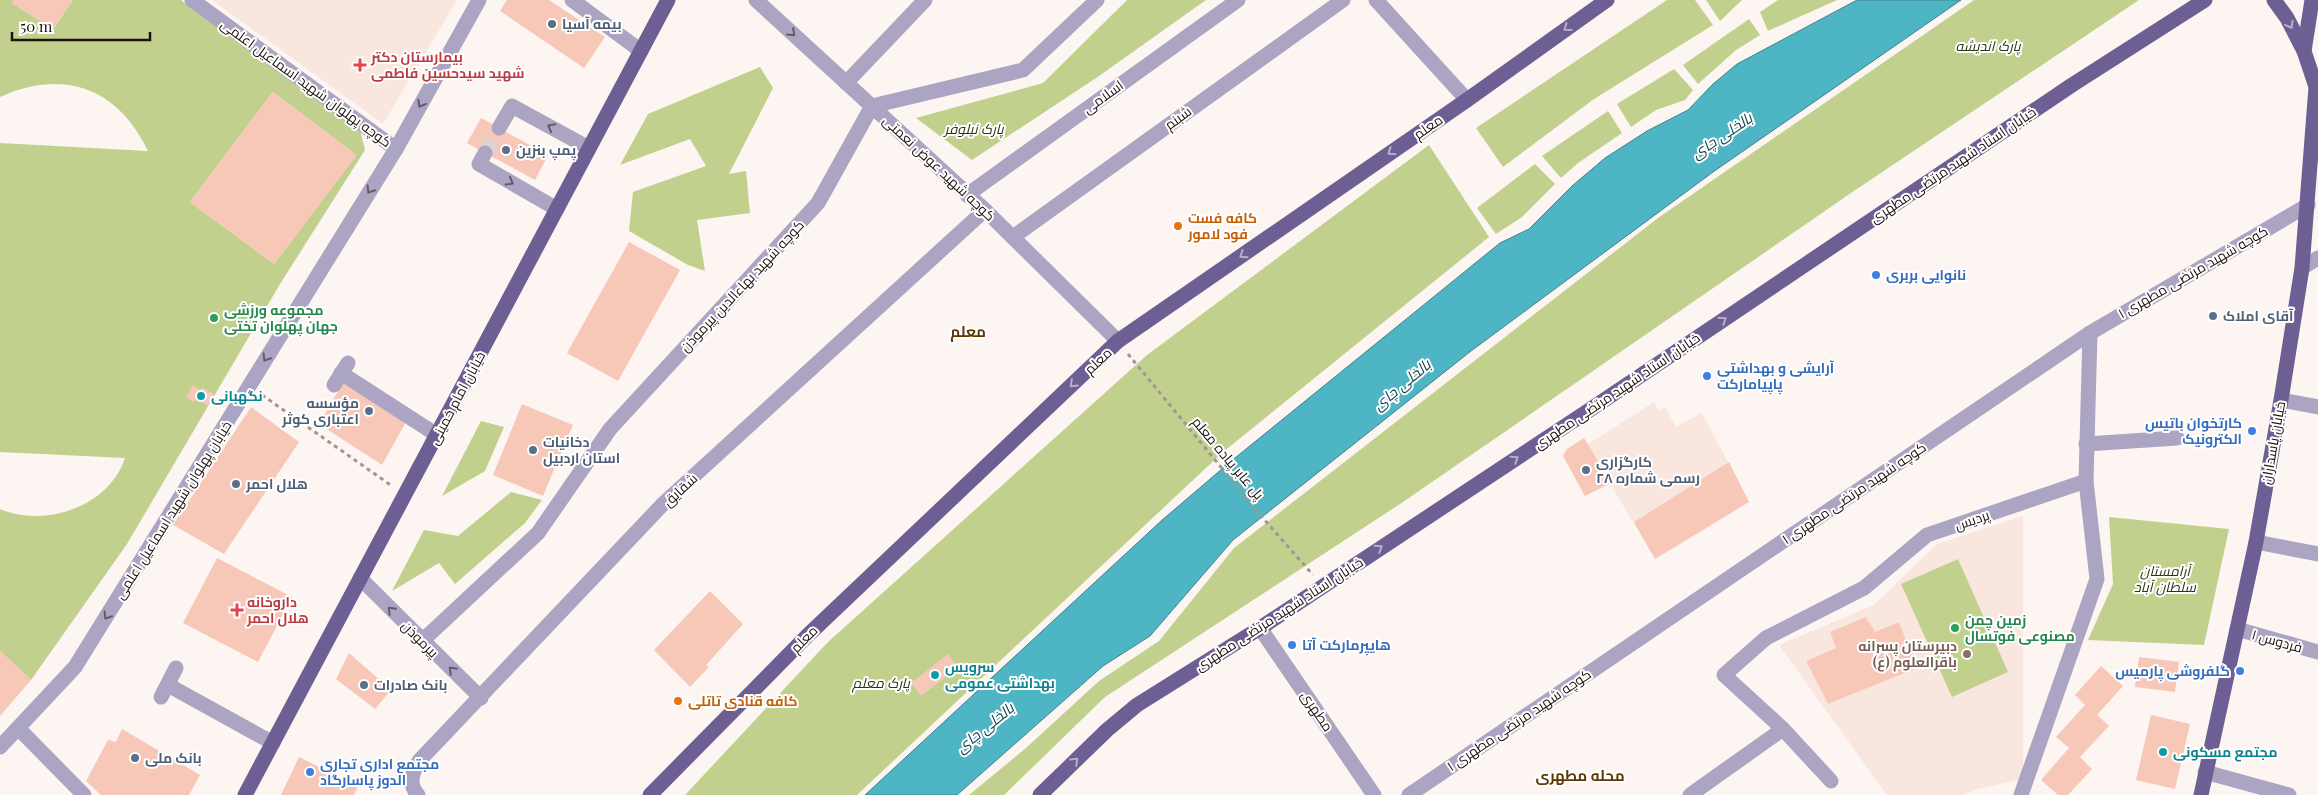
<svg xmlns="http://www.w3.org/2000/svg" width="2318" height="795" font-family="'Playfair Display',Cairo,serif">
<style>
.built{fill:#f9e6df;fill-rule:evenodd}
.green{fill:#c2d08d;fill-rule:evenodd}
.water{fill:#4eb5c5;stroke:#40848e}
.building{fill:#f7c8b7}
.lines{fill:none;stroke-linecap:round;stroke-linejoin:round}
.minor-tunnel{stroke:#dbd3d0;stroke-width:15;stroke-dasharray:15 8;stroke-linecap:butt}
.path{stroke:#a09794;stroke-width:3;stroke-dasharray:4 4;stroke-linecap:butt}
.minor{stroke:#aba4c2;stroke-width:15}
.major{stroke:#6d5f94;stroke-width:15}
.oneway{stroke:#b6afca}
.oneway2{stroke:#645b68}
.service-dot{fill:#5c6f8a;stroke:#fff;stroke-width:2}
.health-dot{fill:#e0444e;stroke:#fff;stroke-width:2}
.food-dot{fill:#e8710a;stroke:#fff;stroke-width:2}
.shop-dot{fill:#3f7fe0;stroke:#fff;stroke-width:2}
.leisure-dot{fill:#2e9e5b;stroke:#fff;stroke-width:2}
.culture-dot{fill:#0f9aa8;stroke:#fff;stroke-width:2}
.education-dot{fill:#8d6e63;stroke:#fff;stroke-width:2}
.labels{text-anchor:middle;stroke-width:4;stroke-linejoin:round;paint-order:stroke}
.service-label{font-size:14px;font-weight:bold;fill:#4e5e75;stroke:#fff;text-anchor:start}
.park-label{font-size:14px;font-style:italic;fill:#2c3212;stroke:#fff}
.health-label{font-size:14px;font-weight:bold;fill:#be3a42;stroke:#fff;text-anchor:start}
.street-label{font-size:14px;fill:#1e120d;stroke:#fff}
.food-label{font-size:14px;font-weight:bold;fill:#c56008;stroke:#fff;text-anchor:start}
.shop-label{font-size:14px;font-weight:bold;fill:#366cbe;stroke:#fff;text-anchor:start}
.leisure-label{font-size:14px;font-weight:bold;fill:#27864d;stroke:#fff;text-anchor:start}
.culture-label{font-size:14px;font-weight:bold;fill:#0d838f;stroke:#fff;text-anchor:start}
.education-label{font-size:14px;font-weight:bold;fill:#785e54;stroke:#fff;text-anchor:end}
.water-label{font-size:15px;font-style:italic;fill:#0e3e45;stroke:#fff}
.neighbourhood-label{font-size:15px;font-weight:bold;fill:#5e3706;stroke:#fff}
</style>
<rect width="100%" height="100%" fill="#fcf5f2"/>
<!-- built -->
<g class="built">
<polygon points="212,0 457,0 383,124"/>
<polygon points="1654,402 1659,410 1665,407 1676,427 1702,413 1749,502 1655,559 1587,445"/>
<path d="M2023,516V779L1974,790L1963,795H1887L1779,645L1874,605L1937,544ZM1866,617L1875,632L1899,622L1917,668L1828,704L1806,661L1836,648L1830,632Z"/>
</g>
<!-- green -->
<g class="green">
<path d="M0,0H14L12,3L53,29L73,0H181L360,130L365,150L280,284L127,544L31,680L0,651V509C45,528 109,507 125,458L0,452V143L148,151C118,88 64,68 0,97ZM273,92L356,155L274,264L190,202Z"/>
<polygon points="1127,0 1206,0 1099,76 972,160 916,118 1043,83"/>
<polygon points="1667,0 1695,0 1713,25 1594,99 1503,167 1476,128"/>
<polygon points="1706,0 1742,0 1720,21"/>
<polygon points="1778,0 1837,0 1768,31 1760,12"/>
<polygon points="1974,0 2139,0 1851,193 1403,502 1105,697 1004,795 969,795 1026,748 1099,681 1159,641 1234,548 1658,218"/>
<polygon points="1749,19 1760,35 1736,50 1698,84 1683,65"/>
<polygon points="760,67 773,88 729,174 746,171 750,213 697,220 705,271 688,265 629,231 633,192 706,166 690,139 620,165 648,114"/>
<polygon points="1674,69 1693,90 1685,100 1656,110 1631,127 1617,104"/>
<polygon points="1608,111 1622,133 1578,163 1561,178 1542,156"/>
<polygon points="1429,145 1489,237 1223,452 857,795 685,795 828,642 1147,355"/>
<polygon points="1535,164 1555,184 1522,217 1496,234 1477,208"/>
<polygon points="481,421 504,427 485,471 442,496"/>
<polygon points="511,492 542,500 525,523 455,584 439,563 392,591 424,530 458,536"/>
<polygon points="2109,517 2229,529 2204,645 2088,640 2113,584"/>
<polygon points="1958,559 2008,672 1952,697 1901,584"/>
</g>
<!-- water -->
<polygon class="water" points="1857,0 1961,0 1713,172 1471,351 1233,540 1150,636 1103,666 957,795 865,795 1161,521 1230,462 1500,243 1529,229 1572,186 1605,158 1647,131 1688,110 1713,84 1737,64"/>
<!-- building -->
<g class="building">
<polygon points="14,0 73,0 53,29 12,3"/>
<polygon points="507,0 549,0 605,37 584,68 500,11"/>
<polygon points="273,92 357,155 274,264 190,202"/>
<polygon points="481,118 548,155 535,180 467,143"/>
<polygon points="629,242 680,270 618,381 567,353"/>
<polygon points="344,381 407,420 382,465 319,424"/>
<polygon points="193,385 200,390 202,387 215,395 208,406 197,399 194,402 186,397"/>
<polygon points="522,404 573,425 543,496 493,475"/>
<polygon points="251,407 299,442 224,554 173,525"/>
<polygon points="1584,438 1611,483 1585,496 1563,456 1567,449"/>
<polygon points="1729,462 1749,502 1655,559 1634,522"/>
<polygon points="217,558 292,597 258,662 183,623"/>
<polygon points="710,591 743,624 706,665 709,667 690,687 654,650"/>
<polygon points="1866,617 1875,632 1899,622 1917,668 1828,704 1806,661 1836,648 1830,632"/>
<polygon points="0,651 31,680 0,716"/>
<polygon points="349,653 391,690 375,709 336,679"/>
<polygon points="948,654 958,667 921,696 911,683"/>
<polygon points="2139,657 2179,662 2175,692 2135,687"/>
<polygon points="2101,666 2123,686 2097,715 2109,726 2080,757 2092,769 2068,795 2058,795 2041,780 2069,748 2056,737 2085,705 2075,695"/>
<polygon points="2151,715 2190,724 2175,789 2136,780"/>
<polygon points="122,729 200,775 189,795 101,795 86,781 108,740 116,742"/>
<polygon points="299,757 358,786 354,795 281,795"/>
</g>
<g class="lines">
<!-- minor-tunnel -->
<polyline class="minor-tunnel" points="485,153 499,128"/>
<!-- path -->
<g class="path">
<polyline points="1128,354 1262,517 1313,575"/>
<polyline points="262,395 392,486"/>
</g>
<!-- minor -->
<g class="minor">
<polyline points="192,0 396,149"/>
<polyline points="572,0 641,51"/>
<polyline points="756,0 985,210 1118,341"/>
<polyline points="1376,0 1467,100"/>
<polyline points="846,83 925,0"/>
<polyline points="499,128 512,106 589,148"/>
<polyline points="485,153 479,164 557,209"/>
<polyline points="967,195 1238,0"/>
<polyline points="1013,237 1343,0"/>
<polyline points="2302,268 2318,258"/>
<polyline points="341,373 437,435"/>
<polyline points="334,385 348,363"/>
<polyline points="2281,400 2318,407"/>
<polyline points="2086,444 2177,438"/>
<polyline points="2086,481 2090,333"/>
<polyline points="2256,542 2318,554"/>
<polyline points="360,578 481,698"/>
<polyline points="1260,628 1374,795"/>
<polyline points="2237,629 2318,652"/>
<polyline points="422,641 538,533 610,429 818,203 872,106 1023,70 1097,0"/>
<polyline points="168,685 273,743"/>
<polyline points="161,697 176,668"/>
<polyline points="18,728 84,795"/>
<polyline points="0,747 75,667 396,149 479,0"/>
<polyline points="2205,772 2289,795"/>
<polyline points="1831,781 1783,729 1724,675 1766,638 1864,588 1927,535 2086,481 2097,579 2021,795"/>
<path d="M418,795C408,784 412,773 419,761L663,504L985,210"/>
<polyline points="1409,795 2090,333 2308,205"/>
<polyline points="1690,795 1783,729"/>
</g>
<!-- major -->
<g class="major">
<polyline points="2274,0 2287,18 2304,51"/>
<polyline points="245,795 668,0"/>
<polyline points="650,795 808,635 1118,341 1467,100 1607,0"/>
<polyline points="1040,795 1107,730 1137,705 1260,628 1588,411 2072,85 2205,0"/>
<polyline points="2201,795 2256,542 2281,400 2302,268 2316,87 2304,51 2312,0"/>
</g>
</g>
<!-- one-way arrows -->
<defs><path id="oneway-chevron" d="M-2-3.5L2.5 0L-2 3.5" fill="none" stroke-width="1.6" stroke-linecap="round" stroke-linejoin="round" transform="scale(1.25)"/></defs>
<g class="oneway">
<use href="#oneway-chevron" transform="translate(2290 25) rotate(61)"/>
<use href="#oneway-chevron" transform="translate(1567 28) rotate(144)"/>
<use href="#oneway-chevron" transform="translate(1391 152) rotate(145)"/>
<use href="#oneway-chevron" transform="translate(1243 255) rotate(145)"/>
<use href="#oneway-chevron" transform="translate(1723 320) rotate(-34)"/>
<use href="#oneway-chevron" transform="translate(1073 384) rotate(137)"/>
<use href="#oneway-chevron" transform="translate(1515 459) rotate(-33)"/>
<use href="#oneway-chevron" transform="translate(1379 548) rotate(-33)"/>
<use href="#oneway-chevron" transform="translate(1075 761) rotate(-44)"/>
</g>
<g class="oneway2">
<use href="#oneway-chevron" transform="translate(792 33) rotate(43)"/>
<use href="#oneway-chevron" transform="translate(421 104) rotate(119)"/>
<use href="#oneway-chevron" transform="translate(551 127) rotate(-152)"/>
<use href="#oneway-chevron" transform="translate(510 182) rotate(30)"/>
<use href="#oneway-chevron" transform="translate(370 190) rotate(122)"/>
<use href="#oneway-chevron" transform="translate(266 358) rotate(122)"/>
<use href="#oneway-chevron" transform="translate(391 610) rotate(-134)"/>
<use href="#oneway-chevron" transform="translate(107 616) rotate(122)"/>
<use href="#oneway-chevron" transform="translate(452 670) rotate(-136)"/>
</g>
<!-- markers -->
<g class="service-dot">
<circle cx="552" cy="24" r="5"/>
<circle cx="506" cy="150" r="5"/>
<circle cx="2213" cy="316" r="5"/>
<circle cx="369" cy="411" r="5"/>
<circle cx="533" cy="450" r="5"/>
<circle cx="1586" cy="470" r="5"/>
<circle cx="236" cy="484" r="5"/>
<circle cx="364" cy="685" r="5"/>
<circle cx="135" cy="758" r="5"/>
</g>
<g class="health-dot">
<path d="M357.5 57.5h5v5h5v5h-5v5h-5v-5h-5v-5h5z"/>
<path d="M234.5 602.5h5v5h5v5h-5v5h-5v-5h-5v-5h5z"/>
</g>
<g class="food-dot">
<circle cx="1178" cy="226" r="5"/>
<circle cx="678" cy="701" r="5"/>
</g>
<g class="shop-dot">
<circle cx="1876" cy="275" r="5"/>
<circle cx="1707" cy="376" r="5"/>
<circle cx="2252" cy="431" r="5"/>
<circle cx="1292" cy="645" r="5"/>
<circle cx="2240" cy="671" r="5"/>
<circle cx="310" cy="772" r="5"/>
</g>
<g class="leisure-dot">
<circle cx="214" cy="318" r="5"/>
<circle cx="1955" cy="628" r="5"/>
</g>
<g class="culture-dot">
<circle cx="201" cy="396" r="5"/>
<circle cx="935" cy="675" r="5"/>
<circle cx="2163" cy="752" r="5"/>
</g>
<circle class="education-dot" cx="1967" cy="654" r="5"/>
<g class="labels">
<!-- service labels -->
<g class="service-label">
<text x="562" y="29">بیمه آسیا</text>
<text x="516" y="155">پمپ بنزین</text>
<text x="2223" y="321">آقای املاک</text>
<text x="359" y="408" text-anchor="end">مؤسسه<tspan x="359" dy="16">اعتباری کوثر</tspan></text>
<text x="543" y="447">دخانیات<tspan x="543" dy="16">استان اردبیل</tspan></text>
<text x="1596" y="467">کارگزاری<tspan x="1596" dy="16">رسمی شماره ۲۸</tspan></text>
<text x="246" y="489">هلال احمر</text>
<text x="374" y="690">بانک صادرات</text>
<text x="145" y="763">بانک ملی</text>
</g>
<!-- park labels -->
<g class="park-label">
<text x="1988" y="51">پارک اندیشه</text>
<text x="974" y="134">پارک نیلوفر</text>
<text x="2165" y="576">آرامستان<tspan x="2165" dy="16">سلطان آباد</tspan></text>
<text x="881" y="688">پارک معلم</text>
</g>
<!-- health labels -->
<g class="health-label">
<text x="371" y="62">بیمارستان دکتر<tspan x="371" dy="16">شهید سیدحسین فاطمی</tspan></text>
<text x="247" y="607">داروخانه<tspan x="247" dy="16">هلال احمر</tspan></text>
</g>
<!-- street labels -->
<g class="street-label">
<text transform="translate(306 83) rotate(36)" y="5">کوچه پهلوان شهید اسماعیل اعلمی</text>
<text transform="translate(1103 97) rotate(-36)" y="5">اسلامی</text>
<text transform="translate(1178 118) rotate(-36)" y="5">شبنم</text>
<text transform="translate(1428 127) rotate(-35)" y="5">معلم</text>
<text transform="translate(1953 165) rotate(-34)" y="5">خیابان استاد شهید مرتضی مطهری</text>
<text transform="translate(939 168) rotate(43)" y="5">کوچه شهید عوض نعمتی</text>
<text transform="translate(2193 272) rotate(-30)" y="5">کوچه شهید مرتضی مطهری ۱</text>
<text transform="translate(742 286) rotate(-47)" y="5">کوچه شهید بهاءالدین پیرموذن</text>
<text transform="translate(1098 361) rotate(-43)" y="5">معلم</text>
<text transform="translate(1617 391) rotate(-34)" y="5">خیابان استاد شهید مرتضی مطهری</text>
<text transform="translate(457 398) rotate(-62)" y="5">خیابان امام خمینی</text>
<text transform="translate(2273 443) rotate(-80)" y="5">خیابان پاسداران</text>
<text transform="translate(1228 458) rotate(50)" y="5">پل عابر پیاده معلم</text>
<text transform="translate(680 490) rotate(-43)" y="5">شقایق</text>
<text transform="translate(1854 493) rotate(-34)" y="5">کوچه شهید مرتضی مطهری ۱</text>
<text transform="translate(173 510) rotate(-58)" y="5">خیابان پهلوان شهید اسماعیل اعلمی</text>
<text transform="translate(1972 520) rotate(-19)" y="5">پردیس</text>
<text transform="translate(1279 614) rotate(-33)" y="5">خیابان استاد شهید مرتضی مطهری</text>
<text transform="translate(420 639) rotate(45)" y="5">پیرموذن</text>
<text transform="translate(804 639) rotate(-45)" y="5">معلم</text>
<text transform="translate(2277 641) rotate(16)" y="5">فردوس ۱</text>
<text transform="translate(1317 711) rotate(56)" y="5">مطهری</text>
<text transform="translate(1519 720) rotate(-34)" y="5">کوچه شهید مرتضی مطهری ۱</text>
</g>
<!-- food labels -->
<g class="food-label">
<text x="1188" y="223">کافه فست<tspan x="1188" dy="16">فود لامور</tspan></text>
<text x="688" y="706">کافه قنادی تاتلی</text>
</g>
<!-- shop labels -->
<g class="shop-label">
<text x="1886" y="280">نانوایی بربری</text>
<text x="1717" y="373">آرایشی و بهداشتی<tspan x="1717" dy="16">پاپیامارکت</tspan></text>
<text x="2242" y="428" text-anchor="end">کارتخوان باتیس<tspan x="2242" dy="16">الکترونیک</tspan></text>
<text x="1302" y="650">هایپرمارکت آتا</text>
<text x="2230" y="676" text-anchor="end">گلفروشی پارمیس</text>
<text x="320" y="769">مجتمع اداری تجاری<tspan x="320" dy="16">الدوز پاسارگاد</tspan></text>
</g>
<!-- leisure labels -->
<g class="leisure-label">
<text x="224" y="315">مجموعه ورزشی<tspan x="224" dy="16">جهان پهلوان تختی</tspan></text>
<text x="1965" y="625">زمین چمن<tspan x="1965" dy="16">مصنوعی فوتسال</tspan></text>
</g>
<!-- culture labels -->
<g class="culture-label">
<text x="211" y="401">نگهبانی</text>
<text x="945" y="672">سرویس<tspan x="945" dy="16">بهداشتی عمومی</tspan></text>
<text x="2173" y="757">مجتمع مسکونی</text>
</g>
<!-- education labels -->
<g class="education-label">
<text x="1957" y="651">دبیرستان پسرانه<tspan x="1957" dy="16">باقرالعلوم (ع)</tspan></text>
</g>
<!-- water labels -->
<g class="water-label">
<text transform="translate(1722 136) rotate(-34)" y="5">بالخلی چای</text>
<text transform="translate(1402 385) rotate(-40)" y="5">بالخلی چای</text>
<text transform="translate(985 728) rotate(-39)" y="5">بالخلی چای</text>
</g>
<!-- neighbourhood labels -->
<g class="neighbourhood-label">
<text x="968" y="337">معلم</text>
<text x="1580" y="781">محله مطهری</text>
</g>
</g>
<!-- scale -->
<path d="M12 32v8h138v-8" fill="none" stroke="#1e120d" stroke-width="2.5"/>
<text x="20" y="32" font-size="15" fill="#1e120d" stroke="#ffffff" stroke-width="4" paint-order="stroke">50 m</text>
</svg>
